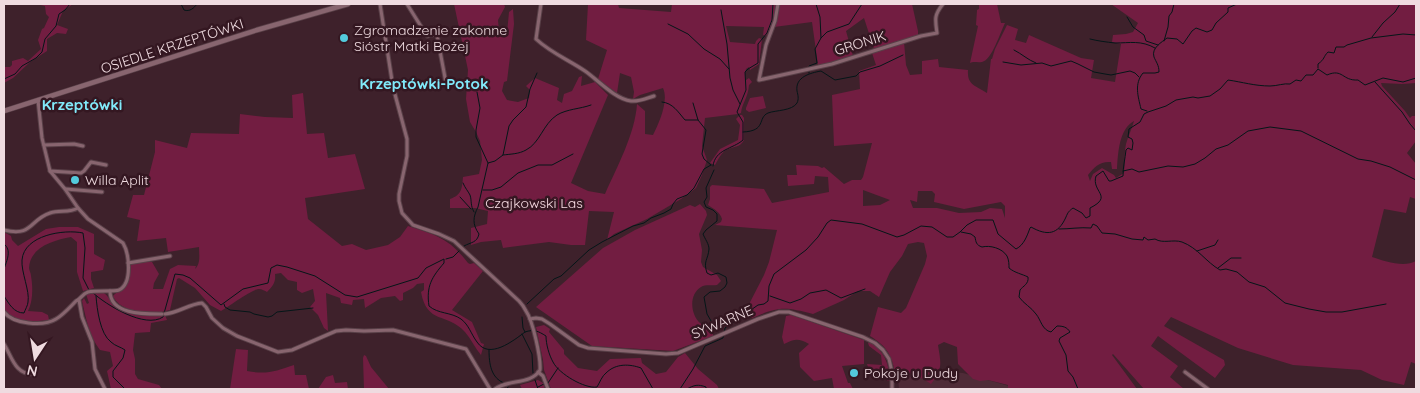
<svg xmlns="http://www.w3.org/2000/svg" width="1420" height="393" font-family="Quicksand,sans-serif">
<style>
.built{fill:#4f2b37}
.green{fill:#721d41;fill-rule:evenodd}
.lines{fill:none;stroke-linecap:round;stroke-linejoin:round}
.stream{stroke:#041618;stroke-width:1}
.minor-casing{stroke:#594048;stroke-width:5}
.secondary-casing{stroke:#594048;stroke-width:6}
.minor{stroke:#88656f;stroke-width:3}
.secondary{stroke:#88656f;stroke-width:4.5}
.poi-dot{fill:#53cadc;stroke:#341721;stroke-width:2}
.labels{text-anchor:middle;stroke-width:5;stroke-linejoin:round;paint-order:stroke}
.poi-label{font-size:14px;fill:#efdbe0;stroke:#341721;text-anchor:start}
.street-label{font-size:14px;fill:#efdbe0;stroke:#341721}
.park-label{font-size:14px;fill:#f7dce3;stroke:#341721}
.neighbourhood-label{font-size:15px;font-weight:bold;fill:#81eafa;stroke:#341721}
</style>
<rect width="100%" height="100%" fill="#3e212b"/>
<!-- built -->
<polygon class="built" points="897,365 921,370 963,373 1009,386 1008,389 899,389"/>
<!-- green -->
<g class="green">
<polygon points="36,4 73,4 63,11 57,25 68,29 66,34 57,33 47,39 47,51 30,62 13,78 4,83 4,67 10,67 12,65 12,61 23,58 28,61 41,49 38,40 42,29 44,28 49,17 46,14 45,6"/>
<path d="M454,4H504L505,7L498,20L499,31L507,33L509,12L513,9L514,24L507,81L504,82L502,91L507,100L518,102L529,98L530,90L526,86L535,78L559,88L557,100L562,103L564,94L572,91L579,77L582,76L581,86L595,82L608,95L571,183L588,191L605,194C617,167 635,134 637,104L645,111V134L653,135C659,123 669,101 663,88L640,95L633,99L634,92L631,77L620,73L617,93L598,79L607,50L586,40L588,4H618L619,8L671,12L672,4H777L771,27L766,36L763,35L764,27L726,26L730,42L755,44L756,41L759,38L762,39L759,64L750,70L749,67L746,69L745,73L746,80L749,78L752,82L749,85C748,98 742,103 741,113L738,114L705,118L702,146L707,160L702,175L696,188L681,199L647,219L614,234L607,240L614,212L589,211L585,245H571L549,242L503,248L501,240L481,242L471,245V228L487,224L488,211L475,208H450V199C462,195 462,188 463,177L479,174L482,160L480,141L476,132L470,122L466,99L468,70Z"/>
<polygon points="779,4 912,4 918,31 918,35 874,49 864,18 846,31 853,56 832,63 818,65 812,22 774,27"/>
<path d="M979,4H997L1001,23H1005C1000,33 992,60 982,62C977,63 974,61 970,63L978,26L976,25L977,10L979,9Z"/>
<path d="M1111,4H1416V83L1402,84L1381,83L1382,86L1405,111L1410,118L1412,116H1416V141L1407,153L1416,164V199L1410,197L1406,213L1384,209L1372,257C1384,261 1404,268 1416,261V364L1411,362L1404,385L1382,380L1361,370L1293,365L1238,348L1171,317L1164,326L1224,360L1225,365L1215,378L1158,336L1151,346L1178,366L1170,377L1184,389H1144L1113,354L1112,355L1137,389H1008V385L988,380L980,381L973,379L958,364L957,347L944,342L938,345C941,364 943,368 931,384C919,376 910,371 895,372C891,353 886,346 870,336L878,307L901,313L906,308L925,264L927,256L924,243L918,242L908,244L902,256L890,272L879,297L870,291H858L844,300L813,314C785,307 780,306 752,318L745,312L764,275L769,262L777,230L715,225L721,222L722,219C720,212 714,209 708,205L710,199V187L712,185L764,189L772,203L829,192L828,177L815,176L814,184L788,186L787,175H797L796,165L818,166L822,168L824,167L844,184L852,180H861L863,177L872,143L834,146L832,95L860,89L859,71L876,65L872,53L904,42L906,65L910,75L922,74V61L938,59L939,67L968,70C967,85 975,85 987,93L991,59H992L995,49L1007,25L1018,29L1015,40L1026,43L1029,35L1081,58L1094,60L1091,78L1115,82L1121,44L1112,42L1113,35L1126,34L1133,32L1138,23ZM1134,121C1132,129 1128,136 1126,144C1124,154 1125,163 1124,173L1116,178L1114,175L1102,168L1093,174L1090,181L1088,175C1094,167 1100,161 1111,162L1112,169H1117C1118,153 1119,129 1134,121ZM863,190L890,200L880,205L863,206ZM918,191H932L935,194L934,202L964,209L1001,202L1005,206V218L1002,209L990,208L981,212L959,213L937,208H913L910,200L917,202Z"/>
<path d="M303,93L307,134L324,133L328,158L355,154L365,189L305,198L308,219L342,246L352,244L366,250L388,245L400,237L408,226C436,235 449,238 468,263L470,264L474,263L483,271L452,310L472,322L481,343L484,344L481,355C475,348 471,339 465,332C447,312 427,325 421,292L424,290V283L417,284L413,288L403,293V300L400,301L395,296L381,298L365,308L364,299L353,300L352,305L341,303L340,298L326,293L328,331L324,328L318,315L310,307L315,301L313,289L302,293L297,290V282L288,280L281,273L275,274C276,282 273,286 267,292C265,291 262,289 259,289C252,289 228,307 221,311L210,305L195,288L179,278L177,279L170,310C154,315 121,314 113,296C116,292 119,292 123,289C129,283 130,273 130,265L139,262H152L159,274L154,283L153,289H163L170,269L178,265L196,266L195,269C201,263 199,255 199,247L168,252L166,238L137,241L140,220L127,217L133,195H144L155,152V140L187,148L191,133L239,134L240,114L265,117L293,118L292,95Z"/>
<polygon points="763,96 766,108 749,112 746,110 746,108 750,98"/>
<path d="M740,115H742L744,118V140C740,148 733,146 726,150C721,153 718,160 715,165L710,163L720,149L738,140L740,125L736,119Z"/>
<path d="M700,204L706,211L707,215L699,234L702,250L701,262L703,267L717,275L721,281L717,285C711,286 706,284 701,287C689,294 690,314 700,323C703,326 709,328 713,332V336L673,351L592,346L536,307L603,248L635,230L690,205L695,207Z"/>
<path d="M59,227H78L94,234V254L105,260L103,270L91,272V279L94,288L83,291L77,272V242L71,237C54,240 30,247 29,268C29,270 31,273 31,276C33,287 33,301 28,311L42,312L48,315L49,320C33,321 14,327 4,310V232L11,236L12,240L18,246L46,229Z"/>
<path d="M97,291C109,292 108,301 118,308C128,314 153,316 165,315L167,320L151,323L150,332L135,333L133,350L135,359V374L138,379L159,385L162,389H111L107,371L113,366L110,352L100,350C89,336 86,318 82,301L84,298L87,304L89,303L86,294Z"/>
<path d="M791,315L864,340V364L842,366L848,383H850L853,389H834L832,378L814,381L800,367L799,353L809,344C798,338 795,339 784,344L782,337L786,316Z"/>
<polygon points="544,325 550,329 549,332 564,350 564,354 578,368 597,371 610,359 641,358 642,363 656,374 666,372 678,357 685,353 698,369 717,385 719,389 551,389 544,370 543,360 536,327"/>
<path d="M870,342C884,351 889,363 890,380L887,381L886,373L878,370H869L867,364L882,365L881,355L869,346L868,343Z"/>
<path d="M236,349L248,350L247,371C267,375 276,371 294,365L295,375H306L309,389H230Z"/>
<polygon points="364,355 366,356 371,367 389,389 364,389 363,358"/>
<polygon points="333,375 335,383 347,382 348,389 318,389 326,377"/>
<polygon points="538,380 543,383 545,389 522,389 520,385"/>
</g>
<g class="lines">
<!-- stream -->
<g class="stream">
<path d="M181,4L184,10C190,12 194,8 197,4"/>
<polyline points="721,10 727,44 730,78 733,90 740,104"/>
<polyline points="1127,17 1133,27 1144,35 1146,41 1158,45"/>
<polyline points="668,24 688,34 704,49 720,59 729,69"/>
<polyline points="1372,37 1383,23 1395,12 1400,4"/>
<polyline points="821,38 827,32 849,24 862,4"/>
<path d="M1090,39C1098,41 1106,42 1115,43C1130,43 1141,40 1155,48"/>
<polyline points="1164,41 1168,27 1169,16 1172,12 1174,4"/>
<path d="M1014,50C1022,54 1028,60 1036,63"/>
<polyline points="1003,62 1021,65 1042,63 1051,66 1071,61 1078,64 1094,72 1105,74 1111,75 1130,71 1135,73 1139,77"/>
<path d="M1318,68V64C1325,59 1323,57 1328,52L1334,53L1336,47H1344L1347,45L1371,38L1403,34L1416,35"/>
<polyline points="809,73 809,66 817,63 815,49 821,38 820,17 816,4"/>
<polyline points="4,79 15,74 22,66 36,58 42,52 45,39 56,26 59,14 65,10 70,4"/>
<polyline points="1375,82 1402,112 1410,124 1416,131"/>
<polyline points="477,92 480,108 476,130 476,137 488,163"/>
<path d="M662,102C673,103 678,112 685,120H698"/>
<polyline points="693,103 698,120 706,130 702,154 704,159 711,165"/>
<path d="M1147,111L1141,109C1138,96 1134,84 1143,73H1155L1159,72C1159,65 1156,62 1154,57C1151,48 1162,42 1167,38L1177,39L1183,44L1192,31L1196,28L1207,32L1212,30L1216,23L1228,12V8L1237,4"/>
<path d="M743,132C767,131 757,118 768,113C776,110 792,111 797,103C799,99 798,95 797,91C795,77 810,73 821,71L835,80L856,76L860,72L880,66L903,55"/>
<path d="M503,155C511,154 519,154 526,150C540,143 543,124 557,115C567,109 580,109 591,105"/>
<path d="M713,166C715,149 733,149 743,140V122L737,112L746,90L745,72L748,69L758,63V44L767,33L772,20L773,4"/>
<path d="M714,170L706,188L707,197L704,202L706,207L713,210L717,214V221L706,230L703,234C705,239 709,244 709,249C708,260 703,261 707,273L711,275L718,273L726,277L727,283L725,287L720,291L710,292L704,297L707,314L714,326"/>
<polyline points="1123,171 1132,169 1139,172 1168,166 1183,167 1195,164 1205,158 1216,149 1228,145 1248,131 1270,127 1301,131 1358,159 1371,161 1390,167 1416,180"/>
<path d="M463,183C465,188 468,191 470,195C472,201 470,205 474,212"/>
<polyline points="483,190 492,190 501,187 518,173 538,165 552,165 573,154"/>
<polyline points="460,197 471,209"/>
<path d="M1059,229C1070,229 1080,227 1091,228L1093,224L1097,226L1102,233L1115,234L1132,239L1143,240L1144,237L1148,240L1155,239C1163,244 1173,239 1182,242C1198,248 1206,262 1220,270L1226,269L1237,272L1249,282L1265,287L1285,303L1309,309L1326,312H1342L1386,304"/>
<path d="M961,232L971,234L975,237C976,242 976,245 982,247C990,245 1002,248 1007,256C1009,260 1009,265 1009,268C1015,273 1022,274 1028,277C1029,284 1023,286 1020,290L1019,297C1024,304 1031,307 1036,314C1041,320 1042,330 1051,332L1057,326C1063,326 1067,327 1070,332L1060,338L1059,341L1066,355L1068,371L1073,377L1078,389"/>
<path d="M4,244C12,250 7,260 4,269"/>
<path d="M464,246C471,242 477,243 479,234C472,224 473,217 478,207L488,163L495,161L503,155L509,126L513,120L526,107L530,89L537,73"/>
<polyline points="1197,251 1215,245 1218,240"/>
<polyline points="446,259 453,257 459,251"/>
<polyline points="1218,268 1231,258 1241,258"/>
<path d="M92,292C106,305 145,329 163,317L175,274L183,275L190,278L221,305L243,289L268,283L271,268L277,265L287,267L315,276L345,295L357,297L418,278L426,268L444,259V263C432,277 426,286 429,306C438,314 451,312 461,319C469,325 471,334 477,342C489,360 513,341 525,332C534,329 538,331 546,336C546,344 549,355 553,362C559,374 585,389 597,387C600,382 602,376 606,373C616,363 630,364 641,368L653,389"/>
<path d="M4,296C9,304 14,313 24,313C25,310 28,305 28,302C30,291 21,272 22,260C24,235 64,229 83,233L85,248L83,278L89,290"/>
<path d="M96,296C97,309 100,334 111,342C115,346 121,347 125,350L123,358L113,371V377L125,389"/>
<polyline points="770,296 790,303 801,299 810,293 826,290 841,298 865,289"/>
<polyline points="224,304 225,307 230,310 250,312 254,314 268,317 272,316 277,312 313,308"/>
<polyline points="527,304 554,279 561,276 589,250 602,242 633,226 644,223 651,218 664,213 671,209 673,204 677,199 687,195 694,188 704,169 711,165"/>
<polyline points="522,317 523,328 525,332"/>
<polyline points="522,334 532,354 533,373"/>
<path d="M489,350C489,364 491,378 504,383"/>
<polyline points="535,380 538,389"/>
<polyline points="548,383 558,368"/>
<polyline points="538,387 544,384"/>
<polyline points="507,389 508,387"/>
<path d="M680,389L693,369L705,346L723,338L725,328L758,305L764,304L768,301L769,286L774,274L806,250L818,237L827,223L831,220L862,224L897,237L904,235L921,226L932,227L947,237H953L960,232L967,225L976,220H993L998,234L1016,249C1024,245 1027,236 1030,228L1031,227C1047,236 1058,235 1066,217C1068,212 1069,211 1073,208L1082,213L1086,218L1090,216V208C1114,196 1091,192 1096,176L1103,171L1109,181H1111L1123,176C1123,167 1125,159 1126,150L1128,148L1132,150L1133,143L1132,139L1128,137L1129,129L1140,122L1144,114L1148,112L1166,106L1176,100L1193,97L1198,98L1210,96L1220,89L1228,80C1242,82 1255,86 1270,86C1277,86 1284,83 1290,84L1296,80L1301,81L1306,75H1313L1318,69L1327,75C1343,68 1342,81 1358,80L1365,85L1383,78L1403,82L1416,78"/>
<path d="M687,389C694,385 698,384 706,387V389"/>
</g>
<!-- minor casing -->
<g class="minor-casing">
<g id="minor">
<path d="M380,4L393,87L407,139V156L399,194V201L402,213L413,225L439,234L454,241L519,301C522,304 524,307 526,311C533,321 541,358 540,370C531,385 508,379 495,389"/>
<polyline points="407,4 427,36 436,34 437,35 446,83"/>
<path d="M541,4L536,39C551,53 569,60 585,71C598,80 615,99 631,101C639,102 647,98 654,96"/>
<path d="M778,4L775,21L766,45L759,80L832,64L921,36L937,33C935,19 934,15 943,4"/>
<polyline points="44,145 74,144 83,146"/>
<polyline points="50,171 81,173 84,171 91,162 106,165"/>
<polyline points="66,189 102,192"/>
<path d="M4,230C33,237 29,220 50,213C60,210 69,213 78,208"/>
<polyline points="128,263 170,256"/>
<path d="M110,291C110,315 145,314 162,314"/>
<polyline points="79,300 82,317 92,342 95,369 105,389"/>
<path d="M4,312C13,324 43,327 56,319C63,315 70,307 76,301C81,299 82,294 88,292C97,290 114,292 119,290C133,283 129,253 123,243L88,219L78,208L65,189L50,171L42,138L38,100"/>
<path d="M165,314C178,313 189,304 202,303L206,307L212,318L223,328L237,336L278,352L292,350L336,331L346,330L364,331L393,330L466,349L490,389"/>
<polyline points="530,319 536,318 542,319 550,324 579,345 588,348 666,354 678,353 758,319 779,312 789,312 863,337 875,343 883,350 889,359 892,372 892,389"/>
<path d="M4,344C12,357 15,375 34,374"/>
<polyline points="538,372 543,376 548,389"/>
<polyline points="1185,372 1208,389"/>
</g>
</g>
<!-- secondary casing -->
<g class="secondary-casing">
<polyline id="secondary" points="4,111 257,30 348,4"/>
</g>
<!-- minor -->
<use href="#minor" class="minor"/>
<!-- secondary -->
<use href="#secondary" class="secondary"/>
</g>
<!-- markers -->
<g class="poi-dot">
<circle cx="344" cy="38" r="5"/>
<circle cx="75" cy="180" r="5"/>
<circle cx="854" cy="373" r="5"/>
</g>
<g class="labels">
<!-- poi labels -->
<g class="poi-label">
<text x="354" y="35">Zgromadzenie zakonne<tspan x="354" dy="16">Sióstr Matki Bożej</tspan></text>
<text x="85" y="185">Willa Aplit</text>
<text x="864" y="378">Pokoje u Dudy</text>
</g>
<!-- street labels -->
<g class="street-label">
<text transform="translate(860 43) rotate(-17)" y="5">GRONIK</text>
<text transform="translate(172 46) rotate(-18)" y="5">OSIEDLE KRZEPTÓWKI</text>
<text transform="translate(722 322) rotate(-23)" y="5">SYWARNE</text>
</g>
<!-- park labels -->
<g class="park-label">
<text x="534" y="208">Czajkowski Las</text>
</g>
<!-- neighbourhood labels -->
<g class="neighbourhood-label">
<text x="424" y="89">Krzeptówki-Potok</text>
<text x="82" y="110">Krzeptówki</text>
</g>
</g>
<!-- border -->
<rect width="1420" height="393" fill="none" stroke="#efdbe0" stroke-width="10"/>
<!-- north arrow -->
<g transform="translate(35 358) rotate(192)" stroke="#341721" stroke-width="4" paint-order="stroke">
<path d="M0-4L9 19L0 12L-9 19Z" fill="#efdbe0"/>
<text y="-8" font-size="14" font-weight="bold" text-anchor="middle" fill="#efdbe0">N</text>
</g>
</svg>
